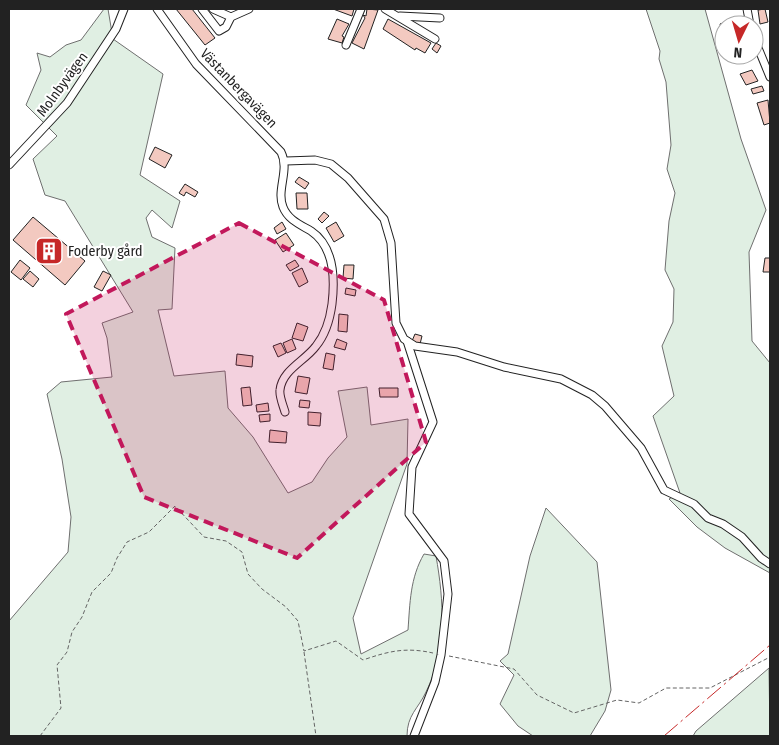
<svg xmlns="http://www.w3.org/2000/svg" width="779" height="745" font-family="'Fira Sans Condensed',sans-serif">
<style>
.green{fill:#e0efe3;stroke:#6f6f6f}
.building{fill:#f3c9c0;stroke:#222}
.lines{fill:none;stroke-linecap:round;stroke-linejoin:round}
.street-casing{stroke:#222;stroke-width:9}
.path{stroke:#646464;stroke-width:1;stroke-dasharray:4 2.5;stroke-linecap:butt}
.street{stroke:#fff;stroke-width:7}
.power{stroke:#c62828;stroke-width:1;stroke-dasharray:18 4 2.5 4;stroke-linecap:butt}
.marked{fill:#c2185b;fill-opacity:0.2;stroke:#c2185b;stroke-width:4;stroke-dasharray:10 6;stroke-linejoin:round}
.labels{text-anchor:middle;stroke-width:4;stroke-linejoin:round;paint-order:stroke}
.street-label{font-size:14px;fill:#222;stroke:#fff}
.poi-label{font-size:14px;fill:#222;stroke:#fff;text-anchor:start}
</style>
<rect width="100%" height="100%" fill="#fff"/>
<!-- green -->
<g class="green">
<path d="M104,9H108L113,39L163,74L140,175L180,201L172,228L152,210L146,218L152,237L175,248L172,309L158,310L174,376L225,371L228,408L253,437L288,493L312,482L328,458L347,437L338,391L367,387L371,425L408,419L407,464L353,618L361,654L408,630C410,603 410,578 424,554L436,556C444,601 447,649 426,692C418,709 407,715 407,736H9V621L68,552L71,517L62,459L47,394L61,382L112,377L107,338L102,323L133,312L65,201L45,195L33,159L57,136L26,105L41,70L37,53L50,57L66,45L81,40Z"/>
<polygon points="646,9 705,9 741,139 766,210 749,252 752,341 770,363 770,573 725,548 697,527 669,499 680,493 653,416 674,396 662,346 673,322 674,289 665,270 669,221 675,193 667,169 671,145 666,82 659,59 660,51"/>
<polygon points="546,508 597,562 611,690 605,711 590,736 533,736 518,726 500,704 514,675 500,661 508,654 530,556"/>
<polygon points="769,668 770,736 693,736 696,731"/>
</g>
<!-- building -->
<g class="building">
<polygon points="176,9 192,9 215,38 205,45"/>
<polygon points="333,9 354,9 352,16"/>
<polygon points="367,9 378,10 364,49 352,43 365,18 363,15 366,16"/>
<polygon points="765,9 768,22 760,24 758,10"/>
<polygon points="337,19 349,24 342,36 344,37 342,43 328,39"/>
<polygon points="388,19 431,43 425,53 416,48 415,50 383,29"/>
<polygon points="731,20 733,25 724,25 724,37 720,24"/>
<polygon points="436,43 441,46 437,53 432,49"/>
<polygon points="752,70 758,81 746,85 740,74"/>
<polygon points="762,86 764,91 753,94 751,89"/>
<polygon points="768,100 770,123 764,125 757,103"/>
<polygon points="155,147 172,155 165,168 149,159"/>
<polygon points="299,177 309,183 305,189 295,182"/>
<polygon points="185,184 198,192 195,197 186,192 184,196 179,193"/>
<polygon points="296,193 307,193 308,209 297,209"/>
<polygon points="324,212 329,216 322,223 318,219"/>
<polygon points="33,217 85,261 65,285 13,240"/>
<polygon points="282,222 286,229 277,234 274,228"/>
<polygon points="336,222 344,236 334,242 326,228"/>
<polygon points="286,233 294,245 283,252 275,240"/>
<polygon points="765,258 770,258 770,272 763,272"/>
<polygon points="20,260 30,268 21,280 11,272"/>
<polygon points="295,260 299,266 290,271 286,265"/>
<polygon points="344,265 354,265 353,279 343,278"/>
<polygon points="302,268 308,282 299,287 292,273"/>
<polygon points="30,271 39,279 33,287 23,279"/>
<polygon points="103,271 111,275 102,291 94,287"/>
<polygon points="346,288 356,290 355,296 345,294"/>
<polygon points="339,314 348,315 347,332 338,331"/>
<polygon points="297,323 308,327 303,341 292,338"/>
<polygon points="415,334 422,336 420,344 412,341"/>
<polygon points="292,339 296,349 287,353 283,343"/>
<polygon points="337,339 347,343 345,350 334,347"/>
<polygon points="281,343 286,353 278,357 273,346"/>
<polygon points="326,353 335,355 333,370 323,368"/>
<polygon points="237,354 253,356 252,367 236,365"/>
<polygon points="298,376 310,378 307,394 295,392"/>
<polygon points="250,387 252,405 243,406 241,388"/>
<polygon points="379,388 398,388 398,397 380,397"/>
<polygon points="300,400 310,401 309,408 299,407"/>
<polygon points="268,403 269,411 257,412 256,405"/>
<polygon points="308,412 321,413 320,426 308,425"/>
<polygon points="270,414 270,421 260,422 259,415"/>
<polygon points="270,430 287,432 286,443 269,442"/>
</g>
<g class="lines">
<!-- street casing -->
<g class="street-casing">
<g id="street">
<path d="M157,9L196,64L281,152C290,170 276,190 283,207C288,220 301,225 311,231C335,247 335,279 332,304C330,319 325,335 316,346C305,361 282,370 280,390C279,396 283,405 285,412"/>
<polyline points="202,9 219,31 226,27 231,17 249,9"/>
<polyline points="213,9 231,17"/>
<polyline points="385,9 435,39"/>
<polyline points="747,9 750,25"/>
<polyline points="400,16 440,18"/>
<polyline points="754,38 770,77"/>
<polyline points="346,45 361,9"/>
<polyline points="286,161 315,160 331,164 348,178 384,219 391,243 396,323 404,339 415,346 457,352 504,367 561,379 592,395 605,406 641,448 664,490 694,504 708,518 723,524 742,537 761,558 770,564"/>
<polyline points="9,165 67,103 116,29 124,9"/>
<polyline points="407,341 433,422 412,467 409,514 444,561 448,594 441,655 435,682 414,736"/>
</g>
</g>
<!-- path -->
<g class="path">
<polyline points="304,652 316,736"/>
<polyline points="449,656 514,669 537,695 574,713 617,700 639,703 666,688 710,688 770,657"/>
<path d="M40,736L61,708L57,665L67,652L72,632L82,617L92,592L111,573L117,558L127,542L149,532L175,506L204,537L226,541L242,552L248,574L262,589L286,607L298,621L304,651L336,641L363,660C389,651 406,647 433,653"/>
</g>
<!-- street -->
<use href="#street" class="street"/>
<!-- power -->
<polyline class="power" points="664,736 770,645"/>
</g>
<!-- marked area -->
<path class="marked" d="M239,223L384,300L426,442L297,558L144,497L66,314Z"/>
<!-- icons -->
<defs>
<g id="building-square" transform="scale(1.4375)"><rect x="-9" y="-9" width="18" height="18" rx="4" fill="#c62828" stroke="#fff"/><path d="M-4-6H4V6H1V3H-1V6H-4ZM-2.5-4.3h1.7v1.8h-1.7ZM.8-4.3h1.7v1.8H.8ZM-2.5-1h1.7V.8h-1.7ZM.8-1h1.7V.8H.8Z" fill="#fff"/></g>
</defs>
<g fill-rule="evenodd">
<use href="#building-square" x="49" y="251"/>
</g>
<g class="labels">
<!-- street labels -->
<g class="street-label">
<text transform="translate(62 84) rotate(-54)" y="5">Molnbyvägen</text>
<text transform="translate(239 88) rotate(46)" y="5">Västanbergavägen</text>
</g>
<!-- poi labels -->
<g class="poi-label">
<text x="68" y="256">Foderby gård</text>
</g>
</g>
<!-- border -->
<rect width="779" height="745" fill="none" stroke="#222222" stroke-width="20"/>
<!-- north arrow -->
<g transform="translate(739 40) rotate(185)"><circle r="24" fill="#ffffff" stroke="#a7a7a7"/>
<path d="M0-4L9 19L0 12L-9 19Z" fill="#c62828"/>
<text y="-8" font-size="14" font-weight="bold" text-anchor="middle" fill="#222222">N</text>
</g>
</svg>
